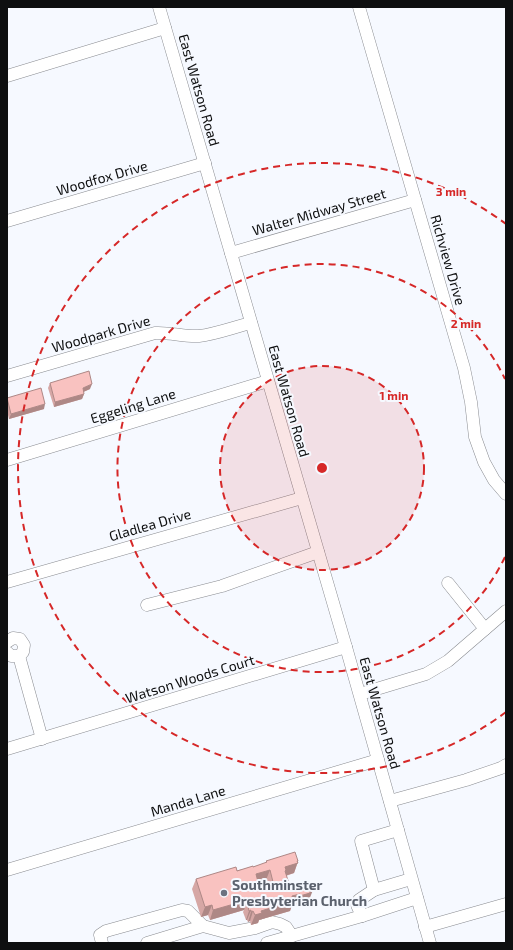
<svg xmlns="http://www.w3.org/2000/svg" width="513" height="950" font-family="'Exo 2',sans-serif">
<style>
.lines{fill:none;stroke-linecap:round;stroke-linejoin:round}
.minor-casing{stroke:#8a8c91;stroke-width:13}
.minor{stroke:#fff;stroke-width:12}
.wall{fill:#d6a7a5;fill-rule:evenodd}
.shaded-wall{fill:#ae8886}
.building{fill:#f9c2c0;stroke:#ae8886;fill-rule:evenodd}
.ring{fill:none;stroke:#d62828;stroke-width:2;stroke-dasharray:7 5}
.worship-dot{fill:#6b7280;stroke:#f6f9ff;stroke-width:1.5}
.labels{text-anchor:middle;stroke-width:4;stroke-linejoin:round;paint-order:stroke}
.street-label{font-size:14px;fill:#0e0f10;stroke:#f6f9ff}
.worship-label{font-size:14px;font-weight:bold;fill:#5b616d;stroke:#f6f9ff;text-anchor:start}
.centre{fill:#d62828;stroke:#f6f9ff;stroke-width:2}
.ring-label{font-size:12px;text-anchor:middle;font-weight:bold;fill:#d62828;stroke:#f6f9ff;stroke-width:4;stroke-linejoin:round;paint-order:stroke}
</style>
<rect width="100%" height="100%" fill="#f6f9ff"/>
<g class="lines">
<!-- minor casing -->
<g class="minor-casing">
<g id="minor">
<polyline points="159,7 346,647 430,943"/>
<polyline points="359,7 464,368 471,402 475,437 484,462 494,480 506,494"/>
<polyline points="7,76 165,28"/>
<polyline points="7,221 205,163"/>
<polyline points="231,253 415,200"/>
<path d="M7,376L155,333C170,332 184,337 199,336C216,334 234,327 251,323"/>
<polyline points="7,460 268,381"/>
<polyline points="7,582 302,498"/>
<polyline points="448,583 485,629"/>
<polyline points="147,605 222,586 318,552"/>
<polyline points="7,642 13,638 20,639 24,645 23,652 19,656 11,656 7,652"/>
<polyline points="19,656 42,739"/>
<polyline points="360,694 426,674 448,661 506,611"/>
<polyline points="7,749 346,647"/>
<polyline points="390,801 466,780 501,768 506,765"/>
<polyline points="398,830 361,841 374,890 411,879"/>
<polyline points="7,870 378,760"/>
<polyline points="362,916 357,905 359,900 374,890"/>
<polyline points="425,927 506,904"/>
<polyline points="102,943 100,935 106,931 182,910 188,911 203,926 229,933 255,928 272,922 280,924 286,927 292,936"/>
<polyline points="147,943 203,926"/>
<polyline points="267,943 362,916 417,898"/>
</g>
</g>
<!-- minor -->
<use href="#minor" class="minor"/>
</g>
<!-- wall -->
<g class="wall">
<polygon points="50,383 90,389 83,392 84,394 82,399 54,407 48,388"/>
<polygon points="7,398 44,409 9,419 7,411"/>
<path d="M266,861L298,862L294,873L286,876L291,890L297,888L298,886L309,900H308L307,903L297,905L296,904L292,905L290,911L259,920L258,923L251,925L250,921L248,922L247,920H246L243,912L244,910L210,920L208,915L201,917L192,889L196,879L253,867L266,863ZM266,880L267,884L259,886L258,883Z"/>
</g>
<!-- shaded-wall -->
<g class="shaded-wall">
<polygon points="92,384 90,389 81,393 83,388"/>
<polygon points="84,394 82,399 54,407 55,402"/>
<polygon points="45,404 44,409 9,419 11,414"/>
<polygon points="298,861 294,873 284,876 285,867"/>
<polygon points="270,870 266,880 252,884 256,874"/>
<polygon points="313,890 309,900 308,900 307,903 297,905 300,896"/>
<polygon points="300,894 296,904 292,905 290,911 259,920 258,923 251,925 255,915 261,911 292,896"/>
<polygon points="248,900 244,910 210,920 213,910"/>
<polygon points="212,905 208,915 201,917 205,907"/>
<polygon points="251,910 247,920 246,920 249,911"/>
<polygon points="253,911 250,921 248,922 251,912"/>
</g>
<!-- building -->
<g class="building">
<polygon points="89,371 92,384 83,388 84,394 55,402 50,383"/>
<polygon points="41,388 45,404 11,414 7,398"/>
<path d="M295,852L298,861H297L298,863L285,867L286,870L285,871L291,890L298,888V886L308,883L309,885L311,884L313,890L310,891V893L300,896V894L292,896L293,901L261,911L262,913L255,915L253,911L251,912V910L249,911L247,902H248V900L213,910L212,905L205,907L196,879L236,867L237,871L253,866V867L267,862L266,861ZM270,870L273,882L259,886L256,874Z"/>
</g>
<!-- distance rings -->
<circle cx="322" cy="468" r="102" fill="#d62828" fill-opacity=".12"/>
<g class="ring">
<circle cx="322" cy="468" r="102"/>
<path d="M505 557A204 204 0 1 1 505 379"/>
<path d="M506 712A305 305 0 1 1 506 224"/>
</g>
<!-- markers -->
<circle class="worship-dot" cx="224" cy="893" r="4"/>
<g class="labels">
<!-- street labels -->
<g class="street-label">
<text transform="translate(199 90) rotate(74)" y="5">East Watson Road</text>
<text transform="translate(102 178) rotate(-16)" y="5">Woodfox Drive</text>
<text transform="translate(319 212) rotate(-16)" y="5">Walter Midway Street</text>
<text transform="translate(448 260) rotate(74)" y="5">Richview Drive</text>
<text transform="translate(101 334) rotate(-16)" y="5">Woodpark Drive</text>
<text transform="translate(289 401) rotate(74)" y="5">East Watson Road</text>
<text transform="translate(133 406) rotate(-17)" y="5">Eggeling Lane</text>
<text transform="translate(150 525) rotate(-16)" y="5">Gladlea Drive</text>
<text transform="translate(190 679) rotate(-17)" y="5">Watson Woods Court</text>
<text transform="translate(380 713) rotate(74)" y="5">East Watson Road</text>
<text transform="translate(188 801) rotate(-17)" y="5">Manda Lane</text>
</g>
<!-- worship labels -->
<g class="worship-label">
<text x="232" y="890">Southminster<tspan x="232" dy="16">Presbyterian Church</tspan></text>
</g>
</g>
<circle cx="322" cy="468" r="6" class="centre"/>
<g class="ring-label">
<text x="451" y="196">3 min</text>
<text x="466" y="328">2 min</text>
<text x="394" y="400">1 min</text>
</g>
<!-- border -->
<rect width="513" height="950" fill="none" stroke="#0e0f10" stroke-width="16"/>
</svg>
